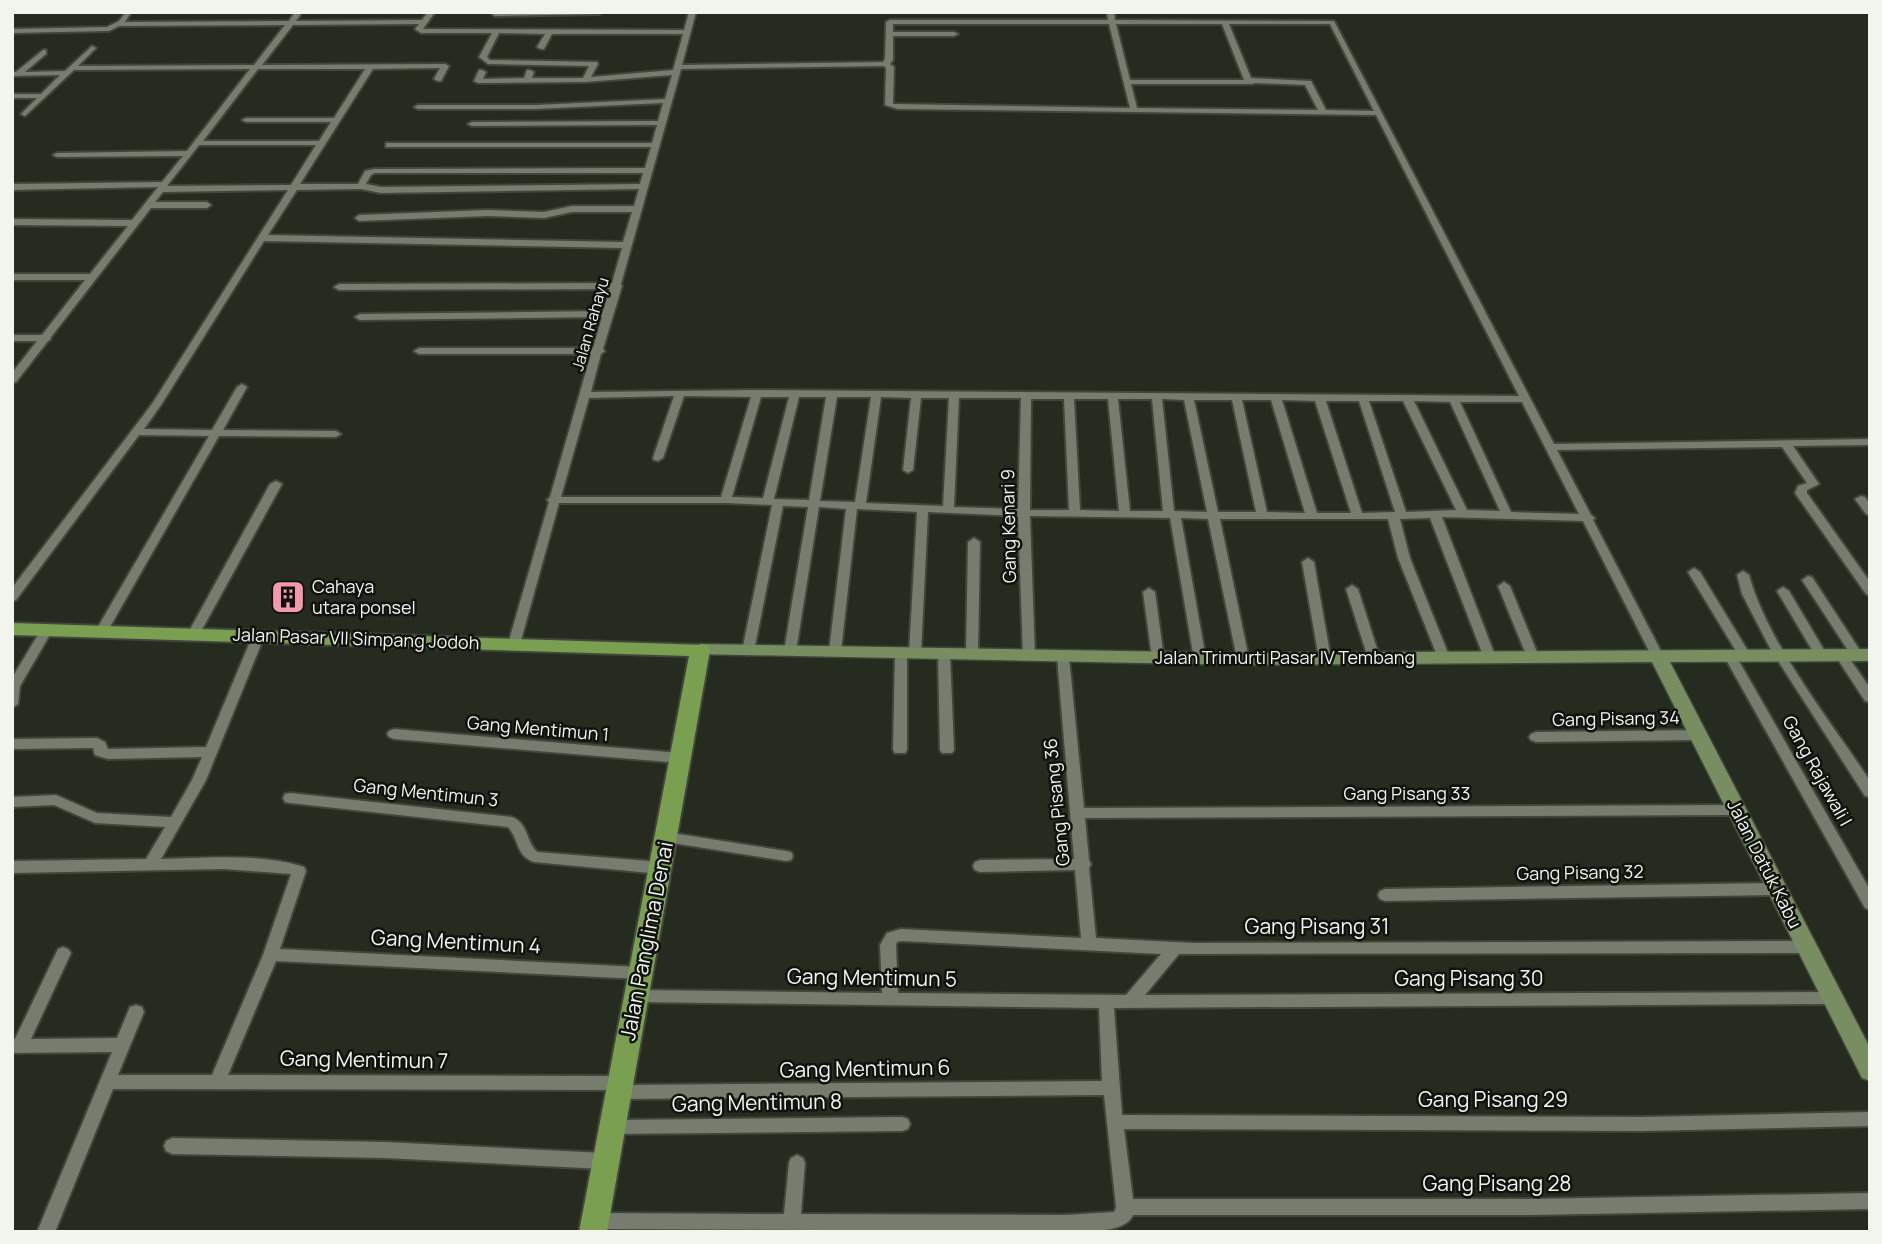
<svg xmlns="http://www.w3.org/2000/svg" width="1882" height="1244" font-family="Manrope,sans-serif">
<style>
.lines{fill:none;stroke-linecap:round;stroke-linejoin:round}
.street-casing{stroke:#40463b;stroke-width:4}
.secondary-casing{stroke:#40463b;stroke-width:3}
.primary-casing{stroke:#40463b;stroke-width:4}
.street{fill:#767d6f;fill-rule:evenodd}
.secondary{fill:#798e60;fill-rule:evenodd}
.primary{fill:#7b9f51;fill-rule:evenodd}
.wall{fill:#2f421a}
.shaded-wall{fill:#263615}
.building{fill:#374d1e;stroke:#263615;stroke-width:2}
.labels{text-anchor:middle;stroke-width:5;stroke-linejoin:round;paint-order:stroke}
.far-street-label{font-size:16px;fill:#f1f5ed;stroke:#10130d}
.street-label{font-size:18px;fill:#f1f5ed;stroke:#10130d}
.poi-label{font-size:18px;fill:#f1f5ed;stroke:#10130d;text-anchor:start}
.near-street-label{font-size:21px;fill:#f1f5ed;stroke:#10130d}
</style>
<rect width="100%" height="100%" fill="#252c1f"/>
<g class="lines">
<!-- street casing -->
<g class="street-casing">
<g id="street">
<path d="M126,12L130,14L125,22L289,21L295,12H302L296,21L422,20L428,12H435L423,29L684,30L689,12H696L682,65L883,62L885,59L886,22L890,20H1108L1107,12H1114L1115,20L1334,21L1554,444L1870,439V445L1793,446L1819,484L1807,490V493L1870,582V595L1866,594L1795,493L1798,486L1807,483L1782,447L1557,450L1591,515L1595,518L1593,520L1664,657L1662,660H1654L1652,657L1583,521L1442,517L1496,658L1490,662L1484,658L1430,518L1400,519L1410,558L1450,658L1444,662L1438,658L1398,558L1388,519H1220L1249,659L1243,663L1237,659L1208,519L1181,518L1206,659L1200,663L1194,659L1170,518L1030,516L1035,656L1029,660L1023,656L1018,516L928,512L921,653L915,657L909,653L917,512L857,509L841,651L835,655L829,651L846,509L819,507L796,651L790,655L784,651L808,507L783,506L754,651L748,655L742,651L772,505L726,503H559L520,644L514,648L508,644L549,502L547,500L550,497L591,354H419L414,351L419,348H593L602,317L360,320L355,317L360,314L603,311L610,289L339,290L334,287L339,284L612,283L622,248L264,241L161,405L144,429L212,430L237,387L242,384L247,387L223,430L336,431L341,434L336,437L219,436L107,632L101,636L97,635L95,632L209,436L139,435L16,600L12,601V588L152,404L288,190L163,192L155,202H207L211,205L207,208H151L51,337L50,340L48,341L16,382L12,383V373L37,341H12V335H42L85,280H12V274H90L128,226L12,225V219L132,220L158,187L12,190V184L162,182L183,156L57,157L53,155L57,153L187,151L250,69L74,70L25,116L21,114L37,98H12V94H41L60,75L12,76V72H16L43,50H46V54L25,72L65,71L92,46L96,48L78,66L254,65L285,25L119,26L109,31L12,33V29L107,27L119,21ZM419,24L415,29L421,33H492L479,57L488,64L589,66L583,78H532L534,72L530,70H527L524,78L483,79L486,72L482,70H479L474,81L478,83L586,82L672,75L665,99L536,105H418L414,107L418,109H536L663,103L658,121L472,122L468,124L472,126L657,125L652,143H386V147H651L645,168L374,169L365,171L358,184H300L373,69L440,68L434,79L438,81H441L449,66L445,64L262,65L293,25ZM893,24H1109L1130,108L893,104L894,67L890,64L893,60V36H954L958,34L954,32H893ZM1116,24H1222L1244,80H1130ZM1229,24H1330L1374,111L1326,110L1311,81L1251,78ZM499,33L545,34L537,47L541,49H544L552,34H683L673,70L591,77L598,64L597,62L490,60L487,57ZM884,66L886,68L885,105L898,109L1376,115L1519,396L757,390L591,392L601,354L605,351L603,349L622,286L621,284L681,69ZM258,69H365L334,118H246L242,120L246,122H331L319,141H203ZM1255,83L1305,85L1318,110L1137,108L1131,84H1252ZM199,145H316L291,185L167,186ZM375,173H643L640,184L381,187L366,184L371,175ZM361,189L381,193L639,189L634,206H572L544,212L488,210L359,215L355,218L359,221L488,216L544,218L572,212H632L623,242L268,235L297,190ZM674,396L653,458L654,460L658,461L663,458L684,396L751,397L721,497H561L589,398ZM761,397H789L763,498L732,497ZM799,397H826L809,500L774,499ZM837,397H871L855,502L820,501ZM881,397L911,398L903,470L908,473L913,470L921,398H949L943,506L866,503ZM959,398H1021L1018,509L954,507ZM1031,399H1064L1069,510H1030ZM1074,399H1108L1119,511L1080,510ZM1118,399H1152L1163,511H1130ZM1162,399L1184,400L1207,512L1174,511ZM1194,400H1232L1256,512H1218ZM1242,400H1271L1305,513L1267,512ZM1282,400L1315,401L1351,513H1317ZM1326,401H1359L1395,512L1362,513ZM1369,401H1403L1456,510L1406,512ZM1414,401L1450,402L1500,511L1467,510ZM1460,402H1522L1579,514L1511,512Z"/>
<polygon points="494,12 602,12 599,14 495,16 492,14"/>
<polygon points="276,481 282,484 199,635 193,639 189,638 187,635 270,484"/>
<polygon points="1861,496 1865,497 1870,504 1870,515 1866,514 1855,499"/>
<polygon points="974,538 980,542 978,654 972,658 966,654 968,542"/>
<polygon points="1308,558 1314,562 1331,659 1325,663 1319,659 1302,562"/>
<polygon points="1694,568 1700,572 1751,656 1749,659 1745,660 1739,656 1688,572"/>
<path d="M1743,571L1749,575C1768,644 1830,720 1870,781V797L1865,796L1771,650L1742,594L1737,575Z"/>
<polygon points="1808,576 1812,577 1861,652 1863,655 1861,658 1853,658 1802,580"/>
<polygon points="1504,582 1510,586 1539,657 1537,660 1529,660 1527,657 1498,586"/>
<polygon points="1352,585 1358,589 1380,658 1378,661 1370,661 1368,658 1346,589"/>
<polygon points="1783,587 1789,591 1827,655 1825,658 1821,659 1815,655 1777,591"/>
<polygon points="1149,588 1155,592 1164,658 1158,662 1152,658 1143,592"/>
<polygon points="46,627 52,631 20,686 18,704 12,708 12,678 42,628"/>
<path d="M258,633L264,637L206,780L161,859C204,858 264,853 304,867L306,871L280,949L640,967L645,969L648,973L645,977L640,979L276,961L228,1075L620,1076L626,1078L627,1085L1102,1081L1099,1008L638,1002L633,1001L630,996L633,991L638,990L882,993L880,945L887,933L901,929L1081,938L1075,870L980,872L975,870L973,866L975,862L980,860L1074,859L1057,657L1063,653L1069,657L1084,808L1735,805L1740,806L1742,810L1740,814L1735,815L1085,818L1089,860L1091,864L1089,868L1096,938L1194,943L1806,941L1811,943L1814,947L1811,951L1806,953L1179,954L1145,995L1832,992L1837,993L1840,998L1837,1003L1832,1004L1114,1008L1122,1115L1643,1117L1870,1112V1126L1643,1131L1124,1129L1133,1199H1531L1870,1193V1209L1531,1215H1133C1124,1235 1084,1230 1065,1231L595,1229L589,1227L586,1221L589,1215L595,1213L784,1214L789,1163L791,1158L797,1155L803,1158L805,1163L801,1214L1065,1215L1114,1212L1116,1207L1104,1095L619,1099L613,1097L612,1090L113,1089L55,1232H37L112,1052L12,1053V1039H15L58,949L63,947L68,949L71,953L31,1039L117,1038L130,1007L136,1005L142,1007L144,1012L118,1075H212L263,955L291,874L224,869L12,873V861L146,859L165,827L95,823L54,805L12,807V797L56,795L97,813L171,817L192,780L202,757L108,759L95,755L93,748L12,749V739L97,738L105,742L108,749L206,747L252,637ZM901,941L1161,954L1126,995L898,993L896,945L897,942Z"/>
<polygon points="901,649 907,653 907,750 905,753 895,753 893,750 895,653"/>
<polygon points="944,650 950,654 954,750 952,753 942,753 940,750 938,654"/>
<polygon points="1841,651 1845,652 1870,688 1870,702 1865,701 1835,655"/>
<polygon points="1730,652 1736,656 1870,890 1870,910 1865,908 1724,656"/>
<polygon points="394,729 680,753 685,755 687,758 685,761 680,763 394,739 389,737 387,734 389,731"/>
<polygon points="1697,730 1702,732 1704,735 1702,738 1697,740 1536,742 1531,740 1529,737 1531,734 1536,732"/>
<path d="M290,793L512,817C528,823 526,841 537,852L661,862L666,864L668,868L666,872L661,874L534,862C516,856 519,839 508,827L290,803L285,802L283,798L285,794Z"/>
<polygon points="666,832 786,851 791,852 793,856 791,860 786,861 666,842 661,841 659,837 661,833"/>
<polygon points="1776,883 1781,885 1783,889 1781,893 1776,895 1385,901 1380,899 1378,895 1380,891 1385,889"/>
<polygon points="902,1117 908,1119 910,1124 908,1129 902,1131 611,1134 605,1132 603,1127 605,1122 611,1120"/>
<polygon points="172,1138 385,1142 604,1153 610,1156 612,1161 610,1166 604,1169 385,1158 172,1154 166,1151 164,1146 166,1141"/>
</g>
</g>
<!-- secondary casing -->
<g class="secondary-casing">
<polygon id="secondary" points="700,644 1243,653 1870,649 1870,661 1670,662 1870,1048 1870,1081 1862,1078 1652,662 1243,665 694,654 691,650"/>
</g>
<!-- primary casing -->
<g class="primary-casing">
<polygon id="primary" points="12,623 707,645 710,650 607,1232 579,1232 689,656 12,635"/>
</g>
<!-- street -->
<use href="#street" class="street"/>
<!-- secondary -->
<use href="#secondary" class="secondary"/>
<!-- primary -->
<use href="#primary" class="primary"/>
</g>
<!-- wall -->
<polygon class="wall" points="301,589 293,606 276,606 273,597"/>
<!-- shaded-wall -->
<polygon class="shaded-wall" points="298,581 301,589 293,606 290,597"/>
<!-- building -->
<polygon class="building" points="280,581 298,581 290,597 273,597"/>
<!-- icons -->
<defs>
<g id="building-square" transform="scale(1.75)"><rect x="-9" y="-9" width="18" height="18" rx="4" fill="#f29aac" stroke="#10130d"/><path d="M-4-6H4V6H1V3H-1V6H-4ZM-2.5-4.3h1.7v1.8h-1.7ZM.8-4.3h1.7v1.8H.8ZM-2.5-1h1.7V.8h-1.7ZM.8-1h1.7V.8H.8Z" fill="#111"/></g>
</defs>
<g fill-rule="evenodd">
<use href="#building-square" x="288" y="597"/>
</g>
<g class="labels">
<!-- far-street labels -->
<g class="far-street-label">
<text transform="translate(590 324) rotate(-74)" y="6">Jalan Rahayu</text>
</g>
<!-- street labels -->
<g class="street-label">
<text transform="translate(1009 526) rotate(-91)" y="6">Gang Kenari 9</text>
<text transform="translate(356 639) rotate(2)" y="6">Jalan Pasar VII Simpang Jodoh</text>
<text x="1285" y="664">Jalan Trimurti Pasar IV Tembang</text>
<text transform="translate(1616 719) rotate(-1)" y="6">Gang Pisang 34</text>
<text transform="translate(538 729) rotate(5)" y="6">Gang Mentimun 1</text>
<text transform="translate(1817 771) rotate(61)" y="6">Gang Rajawali I</text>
<text transform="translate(426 793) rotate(6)" y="6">Gang Mentimun 3</text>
<text x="1407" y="800">Gang Pisang 33</text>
<text transform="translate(1057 802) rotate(-96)" y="6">Gang Pisang 36</text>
<text transform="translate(1764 864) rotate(63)" y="6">Jalan Datuk Kabu</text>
<text transform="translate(1580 873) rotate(-1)" y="6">Gang Pisang 32</text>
</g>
<!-- poi labels -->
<g class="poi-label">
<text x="312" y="593">Cahaya<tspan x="312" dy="21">utara ponsel</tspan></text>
</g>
<!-- near-street labels -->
<g class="near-street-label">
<text x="1317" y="934">Gang Pisang 31</text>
<text transform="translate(647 941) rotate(-79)" y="7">Jalan Panglima Denai</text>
<text transform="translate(456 942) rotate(3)" y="7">Gang Mentimun 4</text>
<text transform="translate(872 978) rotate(1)" y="7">Gang Mentimun 5</text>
<text x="1469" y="986">Gang Pisang 30</text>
<text transform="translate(364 1060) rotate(1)" y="7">Gang Mentimun 7</text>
<text transform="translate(865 1069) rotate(-1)" y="7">Gang Mentimun 6</text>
<text x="1493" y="1107">Gang Pisang 29</text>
<text transform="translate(757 1103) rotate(-1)" y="7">Gang Mentimun 8</text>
<text x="1497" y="1191">Gang Pisang 28</text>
</g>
</g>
<!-- border -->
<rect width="1882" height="1244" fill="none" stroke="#f1f5ed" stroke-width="28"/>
</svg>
